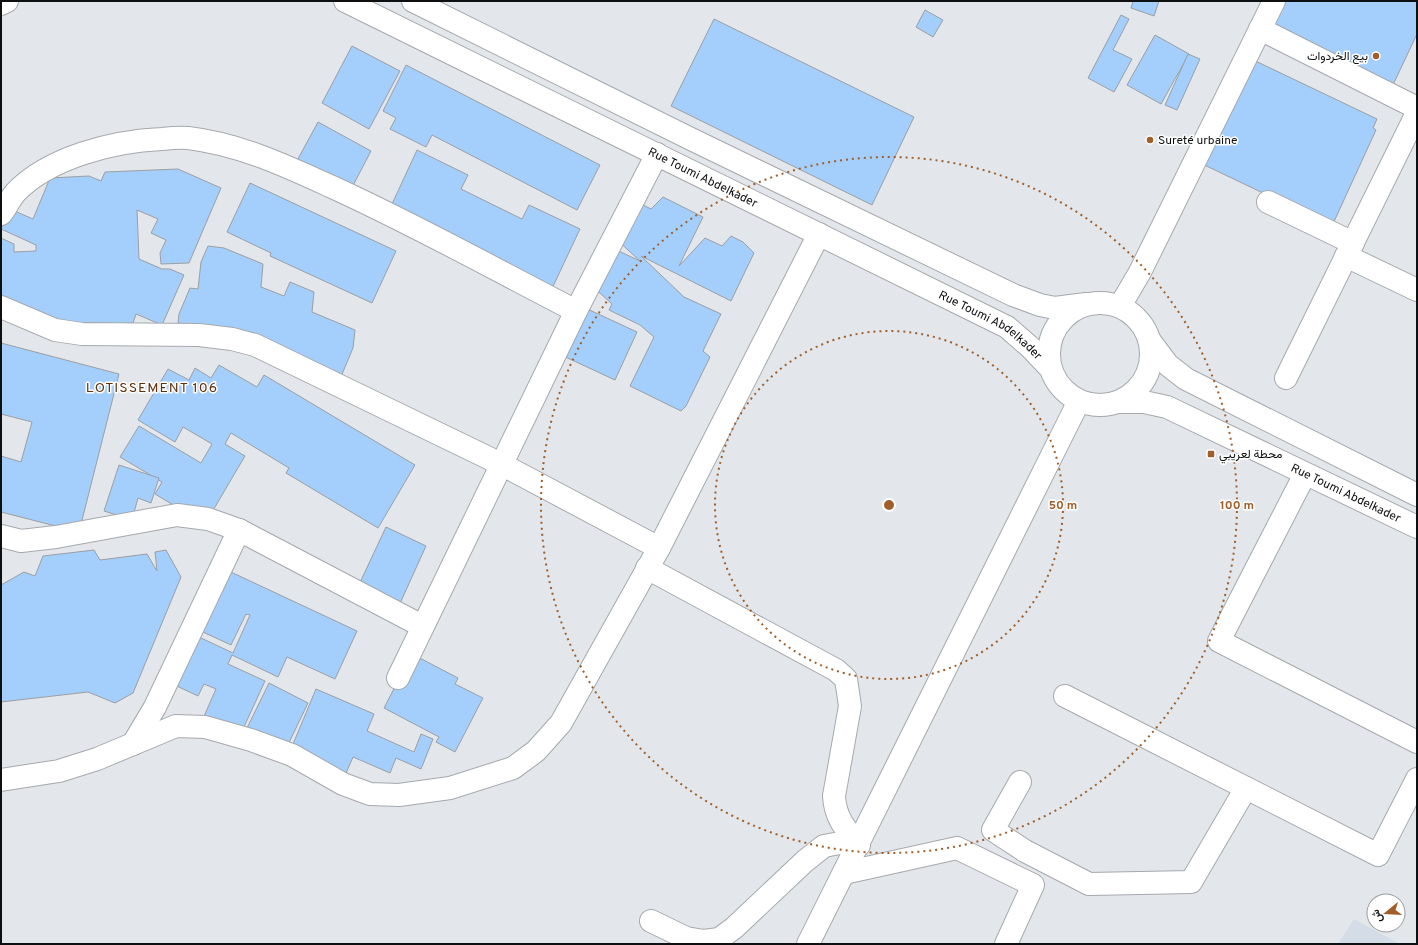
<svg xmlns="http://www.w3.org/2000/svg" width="1418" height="945" font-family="Overpass,Vazirmatn,sans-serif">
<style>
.built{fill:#d4dde7}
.building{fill:#a4cefb;stroke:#9b9fa3}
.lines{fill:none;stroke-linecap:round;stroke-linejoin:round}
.minor-casing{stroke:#a5a9ad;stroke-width:24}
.tertiary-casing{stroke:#a5a9ad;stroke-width:24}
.minor{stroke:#fff;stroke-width:22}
.tertiary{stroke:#fff;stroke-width:22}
.ring{fill:none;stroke:#a05f2a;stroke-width:2;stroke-dasharray:2 4}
.poi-dot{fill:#a05f2a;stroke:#fff;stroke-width:1.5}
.labels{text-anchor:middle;stroke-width:3;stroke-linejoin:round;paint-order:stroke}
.poi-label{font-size:12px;fill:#0d0f10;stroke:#fff;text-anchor:start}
.street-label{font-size:12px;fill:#0d0f10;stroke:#fff}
.quarter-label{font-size:14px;letter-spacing:1px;fill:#5e320c;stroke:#fff}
.centre{fill:#a05f2a;stroke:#fff;stroke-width:2}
.ring-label{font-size:12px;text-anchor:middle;font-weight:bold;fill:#a05f2a;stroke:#fff;stroke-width:3;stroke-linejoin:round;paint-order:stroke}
</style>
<rect width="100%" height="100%" fill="#e3e7eb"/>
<!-- built -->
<polygon class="built" points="1354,919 1400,944 1338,944"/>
<!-- building -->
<g class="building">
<polygon points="1133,1 1159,1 1154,16 1131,8"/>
<polygon points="1276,1 1417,1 1417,34 1391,89 1263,28"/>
<polygon points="925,10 943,20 933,37 916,27"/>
<polygon points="1121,15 1129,19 1113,50 1132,59 1114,92 1088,78"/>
<polygon points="714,19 914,117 872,205 671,106"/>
<polygon points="1155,35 1189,54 1161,104 1127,85"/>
<polygon points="352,46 400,71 369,129 322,103"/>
<polygon points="1188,54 1200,59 1177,110 1165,105"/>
<polygon points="1245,56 1377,119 1373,128 1376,130 1332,226 1196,161"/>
<polygon points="406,65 600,165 577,210 432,135 426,147 390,129 396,118 383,111"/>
<polygon points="318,122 371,151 347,197 293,168"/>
<polygon points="417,150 468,175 461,189 522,219 529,205 580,229 549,295 386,217"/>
<polygon points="178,169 221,188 189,263 161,264 160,253 166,240 151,233 158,219 137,210 139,259 162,269 170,269 184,275 162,325 136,314 133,323 87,325 82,336 1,301 1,238 14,244 14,252 36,251 36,245 1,229 10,209 33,219 50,178 89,176 101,181 105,172"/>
<polygon points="250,183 396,251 372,303 270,256 271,253 227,232"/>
<polygon points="663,197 703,217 679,266 705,238 722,246 731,236 743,242 754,253 731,301 641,256 684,297 721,314 703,351 710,357 686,406 681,411 630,386 654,337 640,325 609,310 612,304 591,285 610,247 640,261 616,239 635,201 651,209"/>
<polygon points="208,246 224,248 263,264 261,287 284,296 290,282 314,292 312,312 355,330 353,348 340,379 211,327 178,323 179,314 190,288 198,289 201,262"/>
<polygon points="581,306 637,332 615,380 559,354"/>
<polygon points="1,343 119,374 79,532 1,512 1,456 21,462 32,422 1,414"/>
<polygon points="219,365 257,387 264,375 415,465 378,528 286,473 289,468 231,433 225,444 245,456 205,524 155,494 162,482 120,457 139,426 201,463 212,444 183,427 175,442 138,420 168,369 189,380 195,368 211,378"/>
<polygon points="119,465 159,478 151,503 138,498 132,520 104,511"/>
<polygon points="386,527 426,546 397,610 356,591"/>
<polygon points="94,550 100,560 147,554 157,571 155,552 166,550 181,577 133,693 115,703 88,692 1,702 1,585 24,572 35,576 43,556"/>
<polygon points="218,566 357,631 335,679 287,657 278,677 232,655 228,664 265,681 238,740 201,723 216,689 204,684 198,696 162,679 184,630 233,653 250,615 246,614 231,645 190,626"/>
<polygon points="412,654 458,678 455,684 483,698 455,752 436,742 439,737 384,708"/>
<polygon points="269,683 308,703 285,751 245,732"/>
<polygon points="316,689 374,714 367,731 414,752 421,734 433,739 421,769 396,758 390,773 353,757 343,780 288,756"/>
</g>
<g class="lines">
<!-- minor casing -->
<g class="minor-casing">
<g id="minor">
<path id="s1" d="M345,1L1007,327L1030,347L1050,368"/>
<polyline points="413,1 691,139 1013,295 1040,305 1055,308 1086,304"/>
<polyline points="1260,29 1417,108"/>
<polyline points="1268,202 1353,243"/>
<path d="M1,214C6,208 10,199 15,193C49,157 114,141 162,139C171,138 180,137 188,138C239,144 284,165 330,186C414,224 494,269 576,311"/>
<polyline points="1346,256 1417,290"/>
<circle cx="1100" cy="354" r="51"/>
<polyline points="1120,306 1140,272 1274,1"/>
<polyline points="1,307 55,330 82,334 199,335 232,339 255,345 501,464 659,548"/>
<polyline points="1150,341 1168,365 1186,379 1417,495"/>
<polyline points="1286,378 1417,113"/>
<path id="s2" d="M1119,402H1144L1167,407L1417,527"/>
<polyline points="1305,474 1219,641 1417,742"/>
<polyline points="1,536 21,541 56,537 177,515 208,519 239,530 422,626"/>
<path d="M647,568L836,670L846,679L850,706L834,796C835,817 845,829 859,845L840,843L824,846L805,861L734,928L719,939L704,941L686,938L651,921"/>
<polyline points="398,678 576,311 657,154"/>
<polyline points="1065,696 1378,855 1417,779"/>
<polyline points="133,744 155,707 239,530"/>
<polyline points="1,780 59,771 97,759 176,726 205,727 251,740 292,755 343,784 370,794 399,795 450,788 513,768 536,751 561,723 659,548 819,234"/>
<polyline points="1020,782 993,830 1025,851 1089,884 1191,882 1246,788"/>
<polyline points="844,873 957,848 1033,885 1006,944"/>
<polyline points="808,944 1079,401"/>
</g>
</g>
<!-- tertiary casing -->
<g class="tertiary-casing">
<polyline id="tertiary" points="1,4 7,1"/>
</g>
<!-- minor -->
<use href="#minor" class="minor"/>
<!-- tertiary -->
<use href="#tertiary" class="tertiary"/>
</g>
<!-- distance rings -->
<g class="ring">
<circle cx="889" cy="505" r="174"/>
<circle cx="889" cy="505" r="348"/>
</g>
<!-- markers -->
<g class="poi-dot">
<circle cx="1376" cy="56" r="4"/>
<circle cx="1150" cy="140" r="4"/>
<rect x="1207" y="450" width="8" height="8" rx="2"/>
</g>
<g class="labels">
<!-- poi labels -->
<g class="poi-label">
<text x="1368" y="60" text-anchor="end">بيع الخردوات</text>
<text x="1158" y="144">Sureté urbaine</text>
<text x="1219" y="458">محطة لعريبي</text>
</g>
<!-- street labels -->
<g class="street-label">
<text dy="4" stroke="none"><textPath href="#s1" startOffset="399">Rue Toumi Abdelkader</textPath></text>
<text dy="4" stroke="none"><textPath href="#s1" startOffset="723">Rue Toumi Abdelkader</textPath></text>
<text dy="4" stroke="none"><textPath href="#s2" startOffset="247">Rue Toumi Abdelkader</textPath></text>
</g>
<!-- quarter labels -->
<g class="quarter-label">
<text x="152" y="392">LOTISSEMENT 106</text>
</g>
</g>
<circle cx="889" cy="505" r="6" class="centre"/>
<g class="ring-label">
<text x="1063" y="509">50 m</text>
<text x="1237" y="509">100 m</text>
</g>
<!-- border -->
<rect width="1418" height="945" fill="none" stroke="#0d0f10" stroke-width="4"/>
<!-- north arrow -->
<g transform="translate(1386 913) rotate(252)"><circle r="19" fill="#ffffff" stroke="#9e9f9f"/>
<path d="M0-3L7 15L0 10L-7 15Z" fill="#a05f2a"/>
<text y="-6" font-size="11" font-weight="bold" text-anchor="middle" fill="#0d0f10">ش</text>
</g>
</svg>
